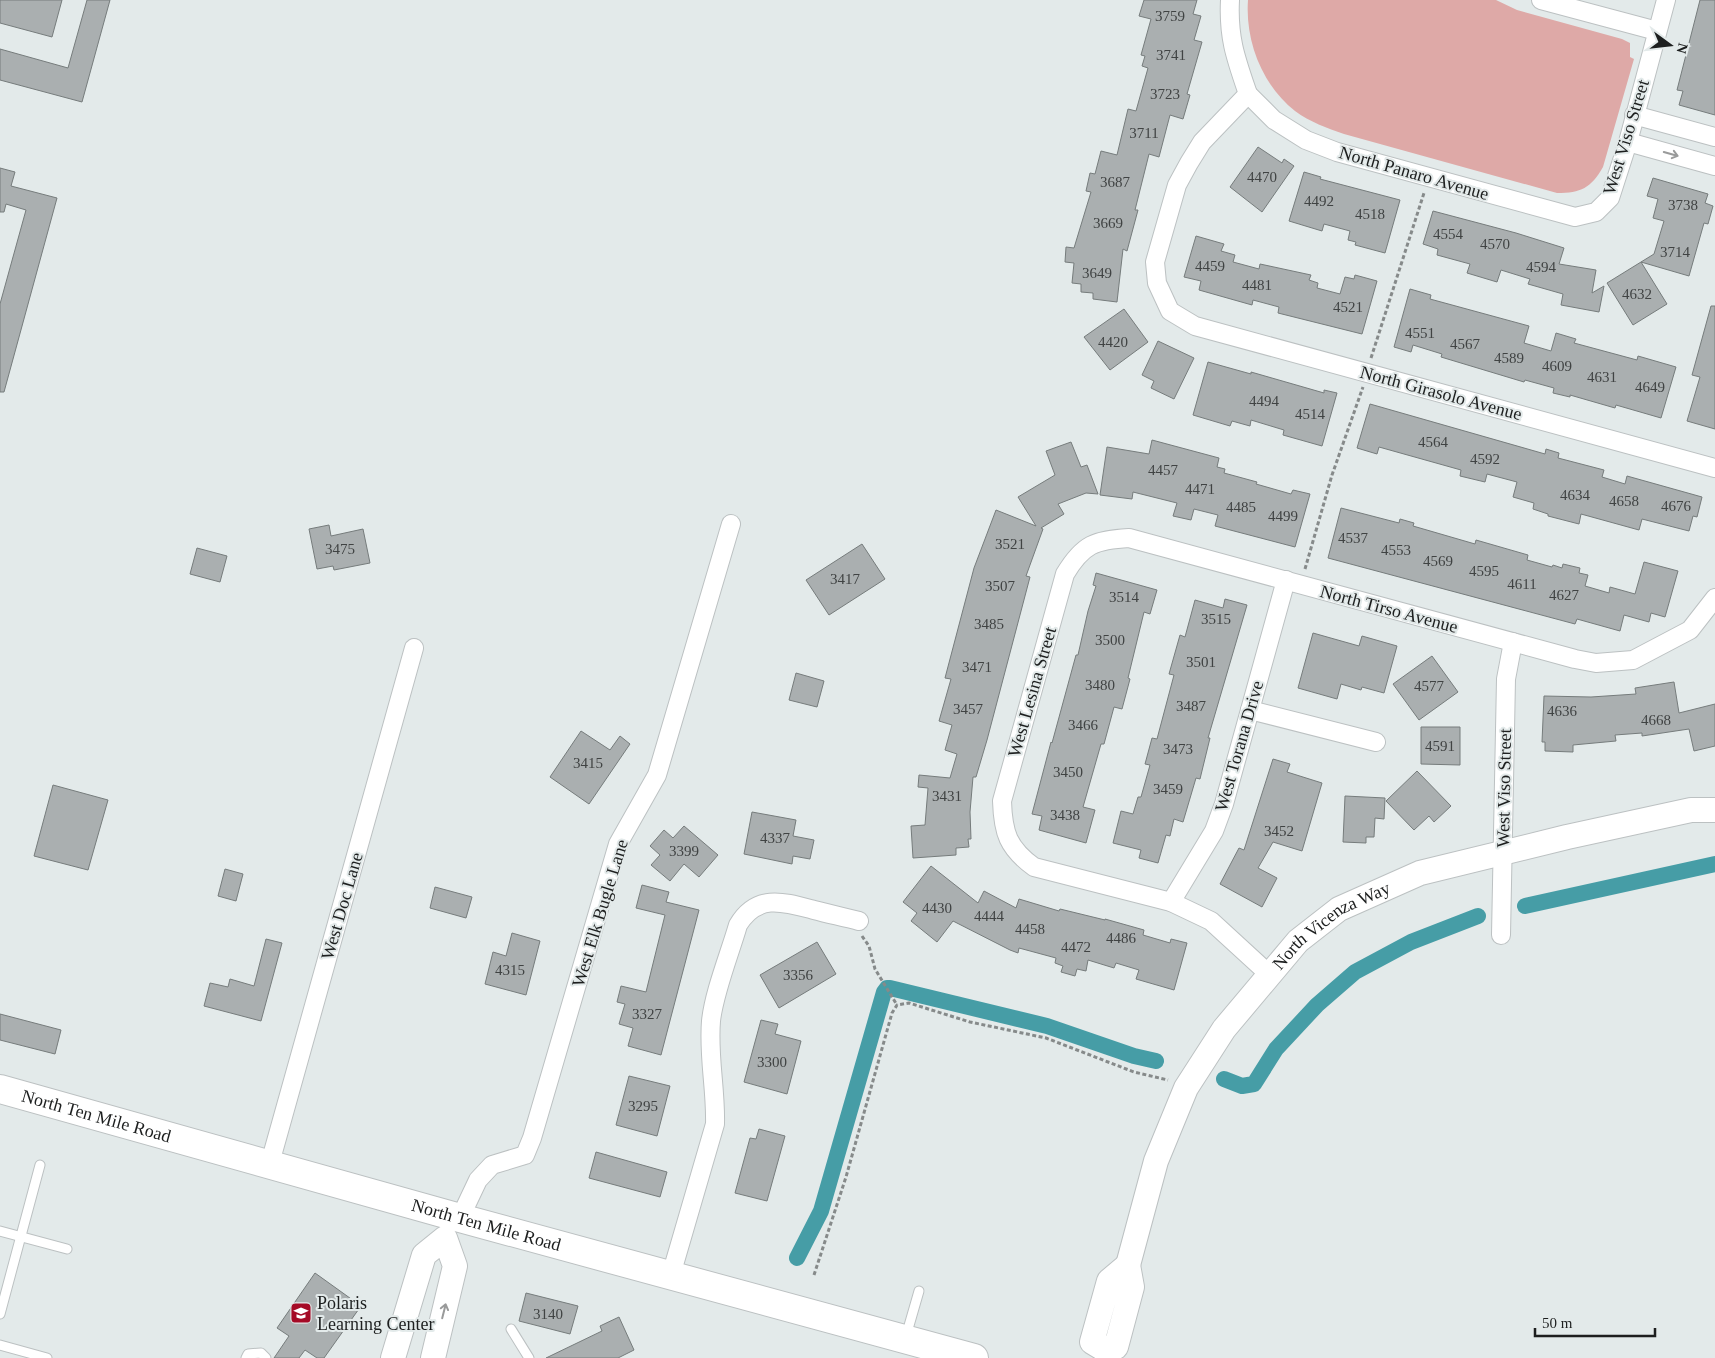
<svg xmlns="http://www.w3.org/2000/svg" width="1715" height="1358" font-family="'Times New Roman',serif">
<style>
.green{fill:#dea9a7}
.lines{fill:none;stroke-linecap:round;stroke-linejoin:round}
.canal{stroke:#469da6;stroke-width:16}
.building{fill:#aaafb0;stroke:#767c7c}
.lane-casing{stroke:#bcc1c2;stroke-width:11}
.street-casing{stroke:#bcc1c2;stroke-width:20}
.secondary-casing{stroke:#bcc1c2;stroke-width:26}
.primary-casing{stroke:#bcc1c2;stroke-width:30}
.path{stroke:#868a8a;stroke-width:3;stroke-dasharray:4 2.5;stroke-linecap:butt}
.lane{stroke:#fff;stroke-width:9}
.street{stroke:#fff;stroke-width:18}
.secondary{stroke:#fff;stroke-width:24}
.primary{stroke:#fff;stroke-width:28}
.oneway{stroke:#999a9a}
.labels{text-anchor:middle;stroke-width:4;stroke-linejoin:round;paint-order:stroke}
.number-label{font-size:15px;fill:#404343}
.street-label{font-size:18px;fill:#1d1f1f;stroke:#e3eaea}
.poi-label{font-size:18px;fill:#1d1f1f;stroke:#e3eaea;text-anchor:start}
</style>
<rect width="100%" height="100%" fill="#e3eaea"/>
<!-- green -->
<path class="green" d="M1248,0H1496L1517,10L1622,39L1630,43V57L1634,59L1603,167C1591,188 1581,193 1557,193L1344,134C1327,128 1310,122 1295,111C1262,85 1245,41 1248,0Z"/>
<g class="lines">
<!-- canal -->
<g class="canal">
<polyline points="1525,906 1715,864"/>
<polyline points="1224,1079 1242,1086 1254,1084 1276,1049 1317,1005 1355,972 1411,942 1478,916"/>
<polyline points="797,1258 821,1211 884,992 887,988 890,988 1047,1026 1134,1056 1156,1061"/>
</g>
</g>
<!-- building -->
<g class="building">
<polygon points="0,0 62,0 52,37 0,23"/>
<polygon points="87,0 110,0 82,102 0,80 0,49 68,68"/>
<polygon points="1144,0 1197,0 1193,14 1201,16 1194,40 1202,42 1187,94 1190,95 1183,119 1170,115 1159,157 1149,154 1135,210 1138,210 1127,251 1123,249 1117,302 1093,299 1093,293 1081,292 1081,284 1072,283 1074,263 1065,262 1066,247 1074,248 1091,192 1086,191 1090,173 1095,174 1101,151 1117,155 1128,109 1136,111 1148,68 1142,66 1145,56 1141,55 1151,19 1139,16"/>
<polygon points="1700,0 1715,0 1715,115 1679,105 1683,91 1677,90"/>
<polygon points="1258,147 1282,163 1284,159 1294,166 1262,212 1230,187"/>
<polygon points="0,168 15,172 11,186 57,198 4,392 0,392 0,304 26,210 6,204 4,212 0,212"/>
<polygon points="1304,172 1321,177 1320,179 1400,200 1385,253 1355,245 1356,242 1348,240 1350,231 1324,224 1322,231 1289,221"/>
<polygon points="1653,178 1708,194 1705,203 1713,206 1708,224 1704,223 1689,276 1641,262 1654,254 1664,221 1653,218 1658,199 1647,196"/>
<polygon points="1433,211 1516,233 1564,248 1559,264 1596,270 1592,293 1604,286 1599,312 1561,305 1563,294 1528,284 1530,279 1501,270 1497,282 1467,273 1470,264 1437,255 1438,249 1423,244"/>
<polygon points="1196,236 1224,244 1221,251 1235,255 1233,262 1259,269 1260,264 1311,275 1309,280 1318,283 1317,288 1340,294 1345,277 1354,279 1355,275 1377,281 1362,334 1278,313 1279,307 1253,300 1252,305 1199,290 1201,281 1184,277"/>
<polygon points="1641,262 1667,304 1633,325 1607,283"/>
<polygon points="1410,289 1431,295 1430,299 1529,326 1524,343 1551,351 1556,333 1576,339 1574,343 1637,360 1638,356 1676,367 1661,418 1616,405 1615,408 1570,395 1570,397 1553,393 1554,388 1525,380 1524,382 1441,357 1442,354 1413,345 1411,352 1394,347"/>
<polygon points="1711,306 1715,306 1715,429 1687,421 1700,377 1692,375"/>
<polygon points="1124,309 1148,342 1110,370 1084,337"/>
<polygon points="1158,341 1194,358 1174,399 1151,388 1154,381 1142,375"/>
<polygon points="1208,362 1251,374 1251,372 1324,393 1324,390 1337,393 1322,446 1283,435 1284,430 1251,420 1250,426 1232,421 1230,426 1193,415"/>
<polygon points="1370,404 1545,454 1546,449 1559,453 1558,458 1604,470 1602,477 1625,484 1627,476 1702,497 1697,517 1693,516 1689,531 1642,519 1639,530 1581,514 1579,524 1548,516 1548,514 1533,509 1534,503 1513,497 1517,482 1487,474 1485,482 1460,476 1461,470 1379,447 1377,454 1357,448"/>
<polygon points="1152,440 1219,458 1217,467 1225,469 1224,473 1257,482 1256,484 1291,494 1293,490 1310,494 1295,547 1215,526 1218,515 1194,509 1191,520 1173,516 1177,503 1133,492 1132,499 1100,495 1107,447 1149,454"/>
<polygon points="1071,442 1081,467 1087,465 1098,494 1086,493 1058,504 1064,514 1041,528 1043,529 1026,576 1030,577 987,740 976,777 973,777 970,812 971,839 968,839 969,847 956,848 956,855 913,858 911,826 925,825 928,788 918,787 919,775 950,778 957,754 945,750 952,725 939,721 951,679 945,678 974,568 996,510 1036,526 1018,497 1055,475 1046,451"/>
<polygon points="1341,508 1399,523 1400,519 1414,523 1413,526 1475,544 1476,540 1528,555 1527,560 1552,567 1553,565 1562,568 1563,564 1580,568 1579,573 1588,575 1585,586 1609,593 1610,587 1635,594 1644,562 1678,571 1665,617 1651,613 1649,622 1624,615 1620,631 1577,619 1575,624 1328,558"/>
<polygon points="329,525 331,536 363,529 370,563 334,570 333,566 317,569 309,529"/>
<polygon points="862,544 885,579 829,615 806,580"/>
<polygon points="197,548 227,556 220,582 190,574"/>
<polygon points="1096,573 1157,590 1150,614 1144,612 1128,678 1130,679 1122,709 1114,707 1104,744 1101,744 1083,807 1095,810 1086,843 1039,830 1042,816 1032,814 1051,742 1052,743 1076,655 1078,655 1088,611 1096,586 1093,585"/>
<polygon points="1225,599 1247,605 1208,738 1210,738 1200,779 1196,778 1183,822 1174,819 1170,836 1166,835 1158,863 1139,858 1141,850 1113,843 1121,811 1133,814 1138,797 1141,797 1150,765 1145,764 1152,738 1157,739 1174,675 1169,674 1180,635 1185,637 1195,600 1223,608"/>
<polygon points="1313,633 1359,646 1362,636 1397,646 1384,693 1362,687 1361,690 1341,684 1337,699 1298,688"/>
<polygon points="1432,656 1458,692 1419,720 1393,684"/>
<polygon points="796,673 824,681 817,707 789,700"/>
<polygon points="1674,682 1679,713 1715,704 1715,746 1694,751 1689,729 1642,736 1642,733 1615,735 1616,741 1573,745 1573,752 1545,751 1545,742 1542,742 1544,696 1591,697 1636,694 1635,688"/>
<polygon points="1421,727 1460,727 1460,765 1421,764"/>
<polygon points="581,731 610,750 620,736 630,744 589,804 550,777"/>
<polygon points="1273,759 1290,764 1287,772 1322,783 1302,851 1273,842 1258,868 1277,878 1262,907 1220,884 1239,848 1244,850"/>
<polygon points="1417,771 1451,806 1434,822 1429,816 1414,830 1386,801"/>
<polygon points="53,785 108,800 88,870 34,856"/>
<polygon points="1345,796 1385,798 1384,819 1375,818 1374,837 1366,837 1366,843 1343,842"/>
<polygon points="752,812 796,820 793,836 814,840 810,859 793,856 792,864 744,854"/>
<polygon points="684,826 718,855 699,877 684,864 670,881 651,865 660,855 650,846 664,830 673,838"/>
<polygon points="931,866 978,903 984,891 1016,908 1019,899 1059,911 1060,909 1105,920 1105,919 1144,930 1143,935 1170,943 1171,939 1187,943 1174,990 1136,979 1139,970 1116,963 1114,968 1088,960 1086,971 1077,969 1075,976 1061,972 1063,966 1055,963 1056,958 1019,948 1018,953 1010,950 953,921 937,942 911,921 917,913 903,902"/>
<polygon points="225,869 243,874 236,901 218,896"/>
<polygon points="642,885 669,892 666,902 699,910 661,1055 628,1046 633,1028 619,1024 625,1004 617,1002 621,986 646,992 665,915 636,908"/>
<polygon points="435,887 472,897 466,918 430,908"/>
<polygon points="512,933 540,941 526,995 485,984 493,952 506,956"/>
<polygon points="266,939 282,943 261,1021 204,1006 210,983 228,987 230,979 254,986"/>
<polygon points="817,942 836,974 779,1008 760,975"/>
<polygon points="0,1014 61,1030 55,1054 0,1040"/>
<polygon points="761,1020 778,1024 775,1034 801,1041 787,1094 744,1082"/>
<polygon points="629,1076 670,1086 657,1136 616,1125"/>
<polygon points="759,1129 785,1136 767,1201 735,1193 750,1138 756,1139"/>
<polygon points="596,1152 667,1172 660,1197 589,1178"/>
<polygon points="315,1273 361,1306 324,1358 317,1358 305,1350 299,1358 274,1358 289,1336 277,1328"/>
<polygon points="526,1293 578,1306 570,1334 519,1321"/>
<polygon points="619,1317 634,1350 618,1358 546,1358 602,1331 600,1326"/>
</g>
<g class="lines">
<!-- lane casing -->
<g class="lane-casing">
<g id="lane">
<polyline points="0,1231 67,1249"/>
<polyline points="0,1314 40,1165"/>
<polyline points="511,1329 529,1358"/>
<polyline points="906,1336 919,1291"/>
<polyline points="0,1345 47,1358"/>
<polyline points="246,1358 248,1354 261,1353 266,1358"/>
</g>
</g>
<!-- street casing -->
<g class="street-casing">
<g id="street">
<path d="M1230,0C1228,38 1236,59 1248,94L1202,142L1189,163L1177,185L1155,262L1157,283L1170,311L1195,326L1715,468"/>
<polyline points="1541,0 1657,31"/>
<polyline points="1248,94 1274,120 1306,140 1337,152 1575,217 1596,212 1610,198 1628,142 1666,0"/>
<polyline points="1634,115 1715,137"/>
<polyline points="1628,142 1715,166"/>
<polyline points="1250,710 1376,742"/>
<polyline points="1171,902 1214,831 1224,804 1286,580"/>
<polyline points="1501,935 1506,679 1513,642"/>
<path d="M1270,975L1211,921L1171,902L1034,867C1008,848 1003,833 1002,801L1065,574C1083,544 1095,540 1129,538L1575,659L1596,663L1633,660L1690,630L1715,598"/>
<polyline points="270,1163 414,648"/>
<polyline points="460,1218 478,1180 492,1165 525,1155 532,1138 618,844 657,775 731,524"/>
<path d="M671,1275L715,1124C716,1089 708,1056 711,1021C714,992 730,953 738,925C757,893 784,902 814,910C829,914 844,917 859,921"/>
</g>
</g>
<!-- secondary casing -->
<g class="secondary-casing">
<g id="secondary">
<path id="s1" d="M1128,1265L1156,1161L1186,1088L1224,1029L1298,941L1339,909L1420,873L1567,837L1691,810H1715"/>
<polygon points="1128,1265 1132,1287 1116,1347 1102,1348 1092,1342 1109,1281"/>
<polyline points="393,1358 424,1255 445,1238 455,1266 433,1358"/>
</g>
</g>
<!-- primary casing -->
<g class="primary-casing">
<g id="primary">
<path id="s2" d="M0,1089L460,1218L974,1358"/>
</g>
</g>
<!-- path -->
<g class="path">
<polyline points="1371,358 1424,193"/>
<polyline points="1305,569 1332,475 1363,387"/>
<polyline points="862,936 869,946 875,969 897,1005"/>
<polyline points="814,1275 846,1177 892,1013 897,1005 909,1003 970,1022 1046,1038 1134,1072 1168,1080"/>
</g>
<!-- lane -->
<use href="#lane" class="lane"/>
<!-- street -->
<use href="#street" class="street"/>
<!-- secondary -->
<use href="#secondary" class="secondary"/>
<!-- primary -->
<use href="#primary" class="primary"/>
</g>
<!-- one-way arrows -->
<defs><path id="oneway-shaft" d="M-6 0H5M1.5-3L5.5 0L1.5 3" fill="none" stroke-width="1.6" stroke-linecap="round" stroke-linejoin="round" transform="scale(1.25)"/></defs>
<g class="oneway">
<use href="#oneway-shaft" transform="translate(1671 154) rotate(16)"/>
<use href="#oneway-shaft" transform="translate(444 1311) rotate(-76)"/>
</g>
<!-- icons -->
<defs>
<g id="school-square" transform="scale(1.125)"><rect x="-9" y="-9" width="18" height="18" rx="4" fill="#a50a26" stroke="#e3eaea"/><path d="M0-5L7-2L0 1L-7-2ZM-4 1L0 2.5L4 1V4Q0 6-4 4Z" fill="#fff"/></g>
</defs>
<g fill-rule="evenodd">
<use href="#school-square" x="301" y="1313"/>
</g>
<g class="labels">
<!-- number labels -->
<g class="number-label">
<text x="1170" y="21">3759</text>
<text x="1171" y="60">3741</text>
<text x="1165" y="99">3723</text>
<text x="1144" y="138">3711</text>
<text x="1262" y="182">4470</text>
<text x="1115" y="187">3687</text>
<text x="1319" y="206">4492</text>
<text x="1683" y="210">3738</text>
<text x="1370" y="219">4518</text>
<text x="1108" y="228">3669</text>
<text x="1448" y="239">4554</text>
<text x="1495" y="249">4570</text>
<text x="1675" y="257">3714</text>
<text x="1210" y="271">4459</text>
<text x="1541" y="272">4594</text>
<text x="1097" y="278">3649</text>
<text x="1257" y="290">4481</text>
<text x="1637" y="299">4632</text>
<text x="1348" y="312">4521</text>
<text x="1420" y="338">4551</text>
<text x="1113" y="347">4420</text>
<text x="1465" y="349">4567</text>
<text x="1509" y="363">4589</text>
<text x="1557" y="371">4609</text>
<text x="1602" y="382">4631</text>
<text x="1650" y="392">4649</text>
<text x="1264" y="406">4494</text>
<text x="1310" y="419">4514</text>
<text x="1433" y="447">4564</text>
<text x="1485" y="464">4592</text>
<text x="1163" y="475">4457</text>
<text x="1200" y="494">4471</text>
<text x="1575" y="500">4634</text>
<text x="1624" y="506">4658</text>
<text x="1676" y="511">4676</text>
<text x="1241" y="512">4485</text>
<text x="1283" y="521">4499</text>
<text x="1353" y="543">4537</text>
<text x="1010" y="549">3521</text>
<text x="340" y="554">3475</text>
<text x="1396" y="555">4553</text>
<text x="1438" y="566">4569</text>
<text x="1484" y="576">4595</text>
<text x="845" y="584">3417</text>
<text x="1522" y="589">4611</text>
<text x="1000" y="591">3507</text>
<text x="1564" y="600">4627</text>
<text x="1124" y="602">3514</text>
<text x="1216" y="624">3515</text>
<text x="989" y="629">3485</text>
<text x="1110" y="645">3500</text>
<text x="1201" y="667">3501</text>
<text x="977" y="672">3471</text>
<text x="1100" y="690">3480</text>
<text x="1429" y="691">4577</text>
<text x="1191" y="711">3487</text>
<text x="968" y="714">3457</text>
<text x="1562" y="716">4636</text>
<text x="1656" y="725">4668</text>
<text x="1083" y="730">3466</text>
<text x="1440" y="751">4591</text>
<text x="1178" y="754">3473</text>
<text x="588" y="768">3415</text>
<text x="1068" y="777">3450</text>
<text x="1168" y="794">3459</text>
<text x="947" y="801">3431</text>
<text x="1065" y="820">3438</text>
<text x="1279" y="836">3452</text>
<text x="775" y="843">4337</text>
<text x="684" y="856">3399</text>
<text x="937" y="913">4430</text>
<text x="989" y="921">4444</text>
<text x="1030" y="934">4458</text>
<text x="1121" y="943">4486</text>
<text x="1076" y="952">4472</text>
<text x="510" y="975">4315</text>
<text x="798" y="980">3356</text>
<text x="647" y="1019">3327</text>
<text x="772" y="1067">3300</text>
<text x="643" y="1111">3295</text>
<text x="548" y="1319">3140</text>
</g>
<!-- street labels -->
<g class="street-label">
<text transform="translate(1626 137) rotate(-73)" y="6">West Viso Street</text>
<text transform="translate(1414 173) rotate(16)" y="6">North Panaro Avenue</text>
<text transform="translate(1441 393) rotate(15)" y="6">North Girasolo Avenue</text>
<text transform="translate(1389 609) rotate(15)" y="6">North Tirso Avenue</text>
<text transform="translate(1032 692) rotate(-74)" y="6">West Lesina Street</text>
<text transform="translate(1239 746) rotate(-74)" y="6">West Torana Drive</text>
<text transform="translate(1504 788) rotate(-89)" y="6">West Viso Street</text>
<text transform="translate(342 906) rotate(-74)" y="6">West Doc Lane</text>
<text transform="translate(600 913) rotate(-73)" y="6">West Elk Bugle Lane</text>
<text dy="6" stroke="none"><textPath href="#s1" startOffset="408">North Vicenza Way</textPath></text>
<text dy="6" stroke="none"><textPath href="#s2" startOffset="100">North Ten Mile Road</textPath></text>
<text dy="6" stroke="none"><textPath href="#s2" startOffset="505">North Ten Mile Road</textPath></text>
</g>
<!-- poi labels -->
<g class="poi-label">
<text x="317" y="1309">Polaris<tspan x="317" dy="21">Learning Center</tspan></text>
</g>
</g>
<!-- north arrow -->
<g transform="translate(1670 45) rotate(105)" stroke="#e3eaea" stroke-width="4" paint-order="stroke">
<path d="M0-4L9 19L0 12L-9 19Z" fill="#1d1f1f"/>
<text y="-8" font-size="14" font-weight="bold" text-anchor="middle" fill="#1d1f1f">N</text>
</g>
<!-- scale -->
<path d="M1535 1328v8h120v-8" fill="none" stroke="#1d1f1f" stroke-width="2.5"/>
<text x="1542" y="1328" font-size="15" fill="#1d1f1f" stroke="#e3eaea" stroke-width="4" paint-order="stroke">50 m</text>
</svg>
